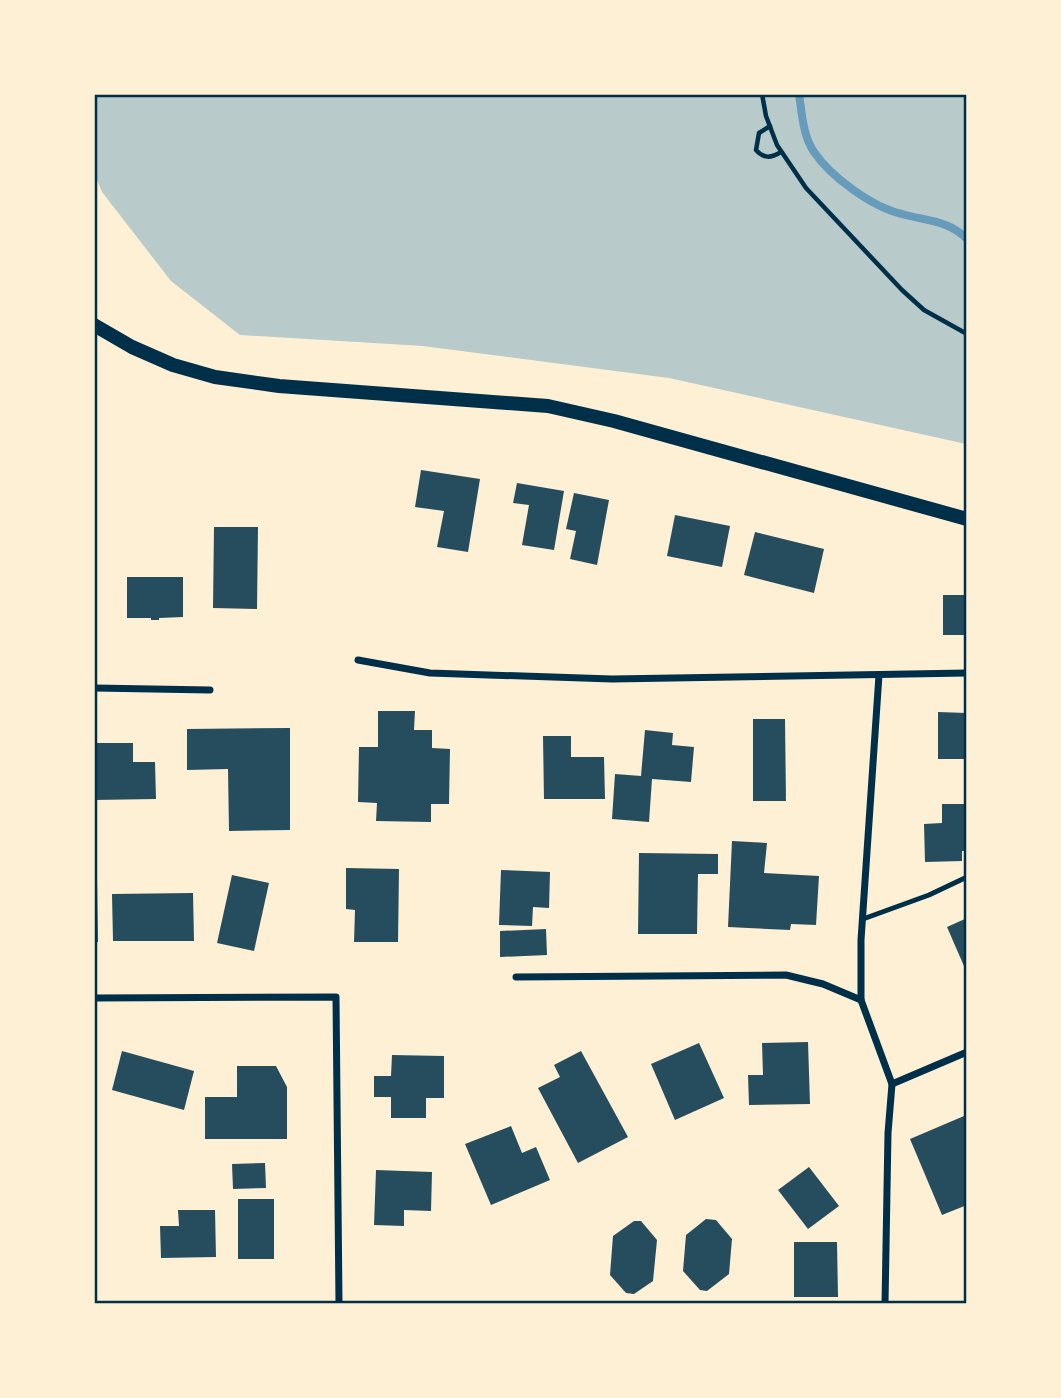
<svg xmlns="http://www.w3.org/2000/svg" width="1061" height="1398" font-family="Arial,sans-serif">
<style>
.green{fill:#b9caca}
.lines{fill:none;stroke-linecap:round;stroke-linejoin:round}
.stream{stroke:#669bbc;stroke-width:8}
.building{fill:#264d5e}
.path{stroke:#003049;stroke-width:4.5}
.service{stroke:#003049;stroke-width:5}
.minor{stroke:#003049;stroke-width:7}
.secondary{stroke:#003049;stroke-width:14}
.neatline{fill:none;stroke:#003049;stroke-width:2.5}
</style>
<rect width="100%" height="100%" fill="#fdf0d5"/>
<!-- green -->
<polygon class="green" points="94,95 966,95 966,444 669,378 423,346 240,335 171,281 102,192 95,175"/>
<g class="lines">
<!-- stream -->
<path class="stream" d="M799,94C802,114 803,136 814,152C831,177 872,207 902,214C926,221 948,220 967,239"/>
</g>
<!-- building -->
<g class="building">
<polygon points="421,470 480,479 468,552 437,547 444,511 415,507"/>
<polygon points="517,483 564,491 554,550 522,545 529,505 513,503"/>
<polygon points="574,493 609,500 597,565 570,559 576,531 566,529"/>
<polygon points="675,515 730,526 722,567 667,556"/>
<polygon points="214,527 258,527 257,609 213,608"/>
<polygon points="755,532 824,549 814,593 744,575"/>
<polygon points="127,577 183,577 183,617 159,618 159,620 151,620 151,618 127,618"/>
<rect x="943" y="595" width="24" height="40"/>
<polygon points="378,711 415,711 414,730 432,730 432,748 450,749 449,804 431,804 431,822 376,821 377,803 358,802 359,747 378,747"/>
<polygon points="938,712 967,713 967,759 938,759"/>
<polygon points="753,719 785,719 786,801 753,801"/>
<polygon points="290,728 290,830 229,831 228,769 187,770 187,729"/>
<polygon points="645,730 673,733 672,745 694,747 691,782 652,779 649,822 612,819 615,774 641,776"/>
<polygon points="543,736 571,736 571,757 604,757 605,799 544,799"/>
<polygon points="94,743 133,743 133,762 155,762 156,799 94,800"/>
<polygon points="942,804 967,804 967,851 962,851 962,861 925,862 924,824 942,823"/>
<polygon points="732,841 767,843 764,873 819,876 816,925 791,924 790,930 728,927"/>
<polygon points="639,853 718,854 718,874 698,874 697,934 638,934"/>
<polygon points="346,868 399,869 398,942 354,942 355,910 346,909"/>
<polygon points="501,870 550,872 549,908 533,907 532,926 499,925"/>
<polygon points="232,875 269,883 254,951 217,943"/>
<polygon points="94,880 97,880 98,942 94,942"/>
<polygon points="193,893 194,941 113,941 112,894"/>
<polygon points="967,918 967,973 947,927"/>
<polygon points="546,929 547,955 500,957 500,931"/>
<polygon points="808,1042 810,1104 749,1105 748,1075 763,1075 762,1043"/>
<polygon points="699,1043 724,1098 675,1120 651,1064"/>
<polygon points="122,1051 194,1071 184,1110 112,1090"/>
<polygon points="581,1051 628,1137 578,1163 538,1088 560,1077 554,1065"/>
<polygon points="392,1055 444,1056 444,1098 426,1098 426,1118 391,1118 391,1097 374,1097 374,1076 391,1076"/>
<polygon points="237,1066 276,1066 287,1087 287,1139 205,1139 205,1097 237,1097"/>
<polygon points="964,1116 967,1122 967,1205 942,1215 910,1139"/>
<polygon points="511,1126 522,1153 536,1147 550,1180 491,1205 465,1144"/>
<polygon points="265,1163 266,1188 233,1189 232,1164"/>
<polygon points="809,1167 839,1206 808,1229 778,1190"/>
<polygon points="376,1170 432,1172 431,1211 404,1210 404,1226 374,1225"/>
<rect x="238" y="1199" width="36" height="60"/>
<polygon points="178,1210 215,1210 216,1257 161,1258 160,1226 179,1226"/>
<polygon points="706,1219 716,1220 732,1239 729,1274 707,1291 700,1290 683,1271 686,1235"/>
<polygon points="634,1221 641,1221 657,1240 653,1281 634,1294 626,1293 610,1275 613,1236"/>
<polygon points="794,1242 837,1242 838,1297 794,1297"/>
</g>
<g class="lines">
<!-- path -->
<g class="path">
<polyline points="762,94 766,116 777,145 806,188 902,290 924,310 967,334"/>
<path d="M770,126L759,133L756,150C764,159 771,158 781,152"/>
</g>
<!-- service -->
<polyline class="service" points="863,919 929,895 967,877"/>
<!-- minor -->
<g class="minor">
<polyline points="358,660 430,673 612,679 967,673"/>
<polyline points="879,675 861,940 861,1000 892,1084 888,1133 885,1304"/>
<polyline points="94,688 210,690"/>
<polyline points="516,977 786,975 823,984 861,1000"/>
<polyline points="94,998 336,997 339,1304"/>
<polyline points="892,1084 967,1052"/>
</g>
<!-- secondary -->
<polyline class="secondary" points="94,325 132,347 173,365 215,377 279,386 548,406 614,421 967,519"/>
</g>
<!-- border -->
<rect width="1061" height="1398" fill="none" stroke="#fdf0d5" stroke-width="192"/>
<rect x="96" y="96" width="869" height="1206" class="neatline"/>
</svg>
